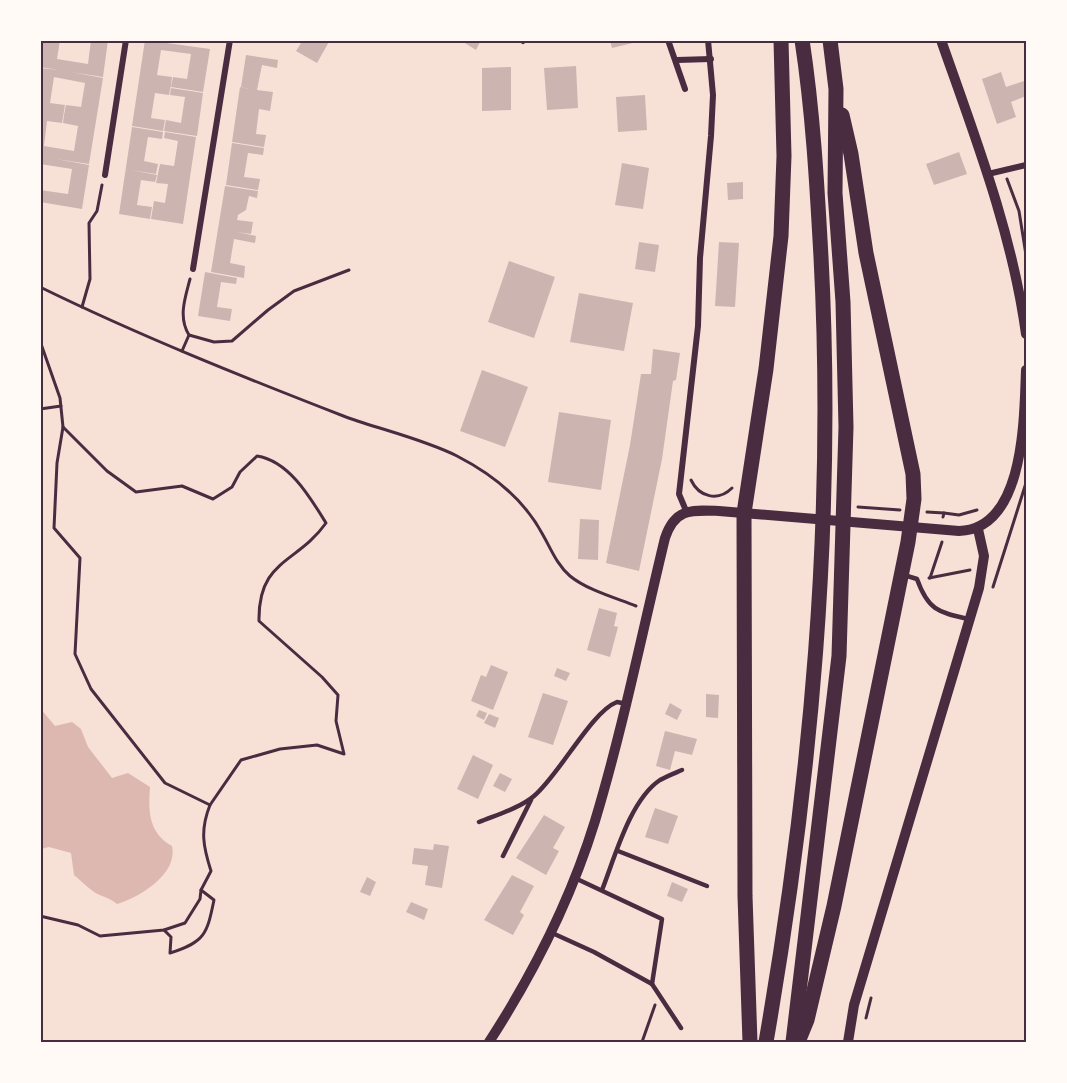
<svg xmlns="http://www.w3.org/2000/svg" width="1067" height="1083" font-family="Manrope,sans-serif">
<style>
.water{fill:#dcb8b0}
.building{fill:#ccb4b1;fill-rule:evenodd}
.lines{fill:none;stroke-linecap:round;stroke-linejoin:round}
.path{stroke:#4a2c40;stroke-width:3}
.service{stroke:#4a2c40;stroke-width:4.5}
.minor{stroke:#4a2c40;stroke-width:6}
.tertiary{stroke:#4a2c40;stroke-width:10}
.primary{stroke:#4a2c40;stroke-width:15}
.neatline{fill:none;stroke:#4a2c40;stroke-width:2}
</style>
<rect width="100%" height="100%" fill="#f7e1d7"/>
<!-- water -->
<path class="water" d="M40,708L55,726L72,722L81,729L88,747L112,778L128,773L150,787C148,812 149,833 172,846C178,874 140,897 117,904C109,897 102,897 94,892C87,887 80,880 74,875L71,853L49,847L41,849Z"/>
<!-- building -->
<g class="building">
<path d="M42,40H60L57,59L88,64L91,40H108L103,77L71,72L103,78L89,164L56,159L89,165L82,209L40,202V190L68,194L72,169L40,164V68L59,70L40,67ZM54,77L85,83L81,107L66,105L64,115L63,123L78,126L74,151L44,146L47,121L62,123L65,105L50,103Z"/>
<polygon points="145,40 210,49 203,92 171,87 173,77 187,79 191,54 161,50 157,75 172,77 171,85 169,95 155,93 151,118 165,120 163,131 132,126"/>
<polygon points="303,40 330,40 317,63 296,51"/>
<polygon points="460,40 481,40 476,50"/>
<polygon points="610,40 641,40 641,41 612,48"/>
<polygon points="246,55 278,60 277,68 262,65 257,90 273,92 270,111 259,109 256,134 266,135 264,147 232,142 240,87 249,89 241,87"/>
<polygon points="576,66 578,108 547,110 544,68"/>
<polygon points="511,67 511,110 482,111 482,68"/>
<polygon points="1001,72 1006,87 1024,81 1026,96 1011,102 1016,117 997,124 982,79"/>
<polygon points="171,88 203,93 197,136 164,131 166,120 181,123 185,97 170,95"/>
<polygon points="645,95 647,130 618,132 616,97"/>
<polygon points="132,127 163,132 162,139 148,137 144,161 158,164 156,174 131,170 157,175 155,182 141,180 137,205 152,207 150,219 119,214"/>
<polygon points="165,132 196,137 183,224 151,219 154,201 165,203 168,184 156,183 160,164 174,166 178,141 164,138"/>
<polygon points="232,143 264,148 263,155 248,153 244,177 260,179 258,190 226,185"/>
<polygon points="959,152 967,174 934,185 926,164"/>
<polygon points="622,163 649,168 643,209 615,205"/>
<polygon points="743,182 743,199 728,200 727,183"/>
<polygon points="225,186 258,191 257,198 249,196 246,210 238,215 237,220 253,222 251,234 237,232 256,236 255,243 234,239 230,263 245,266 244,278 211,272"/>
<polygon points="639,242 659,245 655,272 635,269"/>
<polygon points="719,242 739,243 735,307 715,306"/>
<polygon points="509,261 555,277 534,338 488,322"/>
<polygon points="205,272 237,278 236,284 221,282 217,307 232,309 230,321 198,316"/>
<polygon points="579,293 633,303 624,351 570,342"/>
<polygon points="653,349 680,353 676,380 673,381 662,459 639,571 606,563 630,445 641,374 651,374"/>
<polygon points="482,370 528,387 505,447 460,431"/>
<polygon points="559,412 611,420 601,490 548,482"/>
<polygon points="580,519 599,520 598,560 578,559"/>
<polygon points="599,608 617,613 614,626 618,627 610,657 587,650"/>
<polygon points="491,665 508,672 493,710 471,701 481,675 486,677"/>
<polygon points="557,668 570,673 566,681 554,676"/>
<polygon points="543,693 568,701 553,745 528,737"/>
<polygon points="706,694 719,695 718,718 706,717"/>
<polygon points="670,703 682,710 677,720 665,714"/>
<polygon points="479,710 487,713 484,720 476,716"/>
<polygon points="489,714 499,718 495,728 484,723"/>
<polygon points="665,731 697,739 692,755 675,751 670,770 656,766"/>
<polygon points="473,755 493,765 478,799 457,789"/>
<polygon points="500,773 512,779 505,792 493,786"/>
<polygon points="655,808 678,816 668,844 645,837"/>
<polygon points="544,815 565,827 553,848 559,851 546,875 516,858"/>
<polygon points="434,844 449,846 442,888 425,885 428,866 412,864 414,848 433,850"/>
<polygon points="512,875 534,886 520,912 524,915 513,935 484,920"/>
<polygon points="367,877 376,882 370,896 360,892"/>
<polygon points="672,882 688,889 682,902 667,896"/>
<polygon points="411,902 428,909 424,920 406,912"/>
</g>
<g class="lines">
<!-- path -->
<g class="path">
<polyline points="1007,179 1019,211 1026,255"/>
<path d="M190,279C185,298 178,317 189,335L214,342L232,341L268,310L294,291L349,270"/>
<path d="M40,287C140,336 243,377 346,417C382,430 423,439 457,456C492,474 524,499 543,535C551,549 557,565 570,576C587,590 616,598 636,606"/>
<polyline points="82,307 90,279 89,223 97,211 102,185"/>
<path d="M40,341L60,398L63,427L57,463L54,528L80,558L75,654L91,689L165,783L210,805C200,830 203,846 211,871L201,890L200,899L185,923L164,930L100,936L78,925L40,916"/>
<polyline points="182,351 189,335"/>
<polyline points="40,409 61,406"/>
<path d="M63,427L107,471L136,492L182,486L213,499L232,487L240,472L257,456C289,461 310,497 326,523C297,564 258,559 259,621L322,677L338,695L336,721L344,754L317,745L280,749L241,760L210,805"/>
<path d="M691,480C699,497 718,502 732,488"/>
<polyline points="858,507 900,510"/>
<polyline points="927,512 944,513 943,517"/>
<polyline points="944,513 959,515 977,510"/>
<polyline points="929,578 970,570"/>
<polyline points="930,578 942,542"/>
<polyline points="993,587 1026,483"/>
<path d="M164,930L171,937L170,953C205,942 207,934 214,900L201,890"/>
<polyline points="866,1018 871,998"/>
<polyline points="549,1042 552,1042"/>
<polyline points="642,1042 655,1005"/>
</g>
<!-- service -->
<g class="service">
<path d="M904,575L917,579C928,610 938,612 968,619"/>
<path d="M479,822C496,815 520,808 534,796C560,774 591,712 617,702L627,704"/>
<polyline points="618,851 707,886"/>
<polyline points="503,856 531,800"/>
<polyline points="577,879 662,919 652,984"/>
<path d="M602,890C615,857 630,800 660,780C667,776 675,773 682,770"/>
<polyline points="550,932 594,952 652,984 681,1028"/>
</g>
<!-- minor -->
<g class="minor">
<polyline points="522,40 523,41"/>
<polyline points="668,40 685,89"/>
<polyline points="677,60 711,59"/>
<polyline points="988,174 1026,165"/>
<polyline points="105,175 126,40"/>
<polyline points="193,269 230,40"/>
<polyline points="687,513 679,494 698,326 700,258 711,136 713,95 708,40"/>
</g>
<!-- tertiary -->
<g class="tertiary">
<path d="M941,40C975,137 1012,232 1026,334"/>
<path d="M489,1042C533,974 571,899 595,821C623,728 642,633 665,538C675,508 691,510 719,511L959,531C1025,529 1024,418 1026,370"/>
<polyline points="848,1042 854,1005 979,588 984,556 978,529"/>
</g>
<!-- primary -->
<g class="primary">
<polyline points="750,1042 745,896 744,513 766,369 781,236 784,156 781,40"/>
<path d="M766,1042C811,782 835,522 821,257C817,185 813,112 802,40"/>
<polyline points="793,1042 839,656 846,427 843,302 835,193 836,89 830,40"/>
<polyline points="798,1042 807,1020 834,906 908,542 914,499 913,474 866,253 851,154 842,115"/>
</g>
</g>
<!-- border -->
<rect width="1067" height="1083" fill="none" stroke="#fffaf5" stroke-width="84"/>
<rect x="42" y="42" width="983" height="999" class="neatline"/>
</svg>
